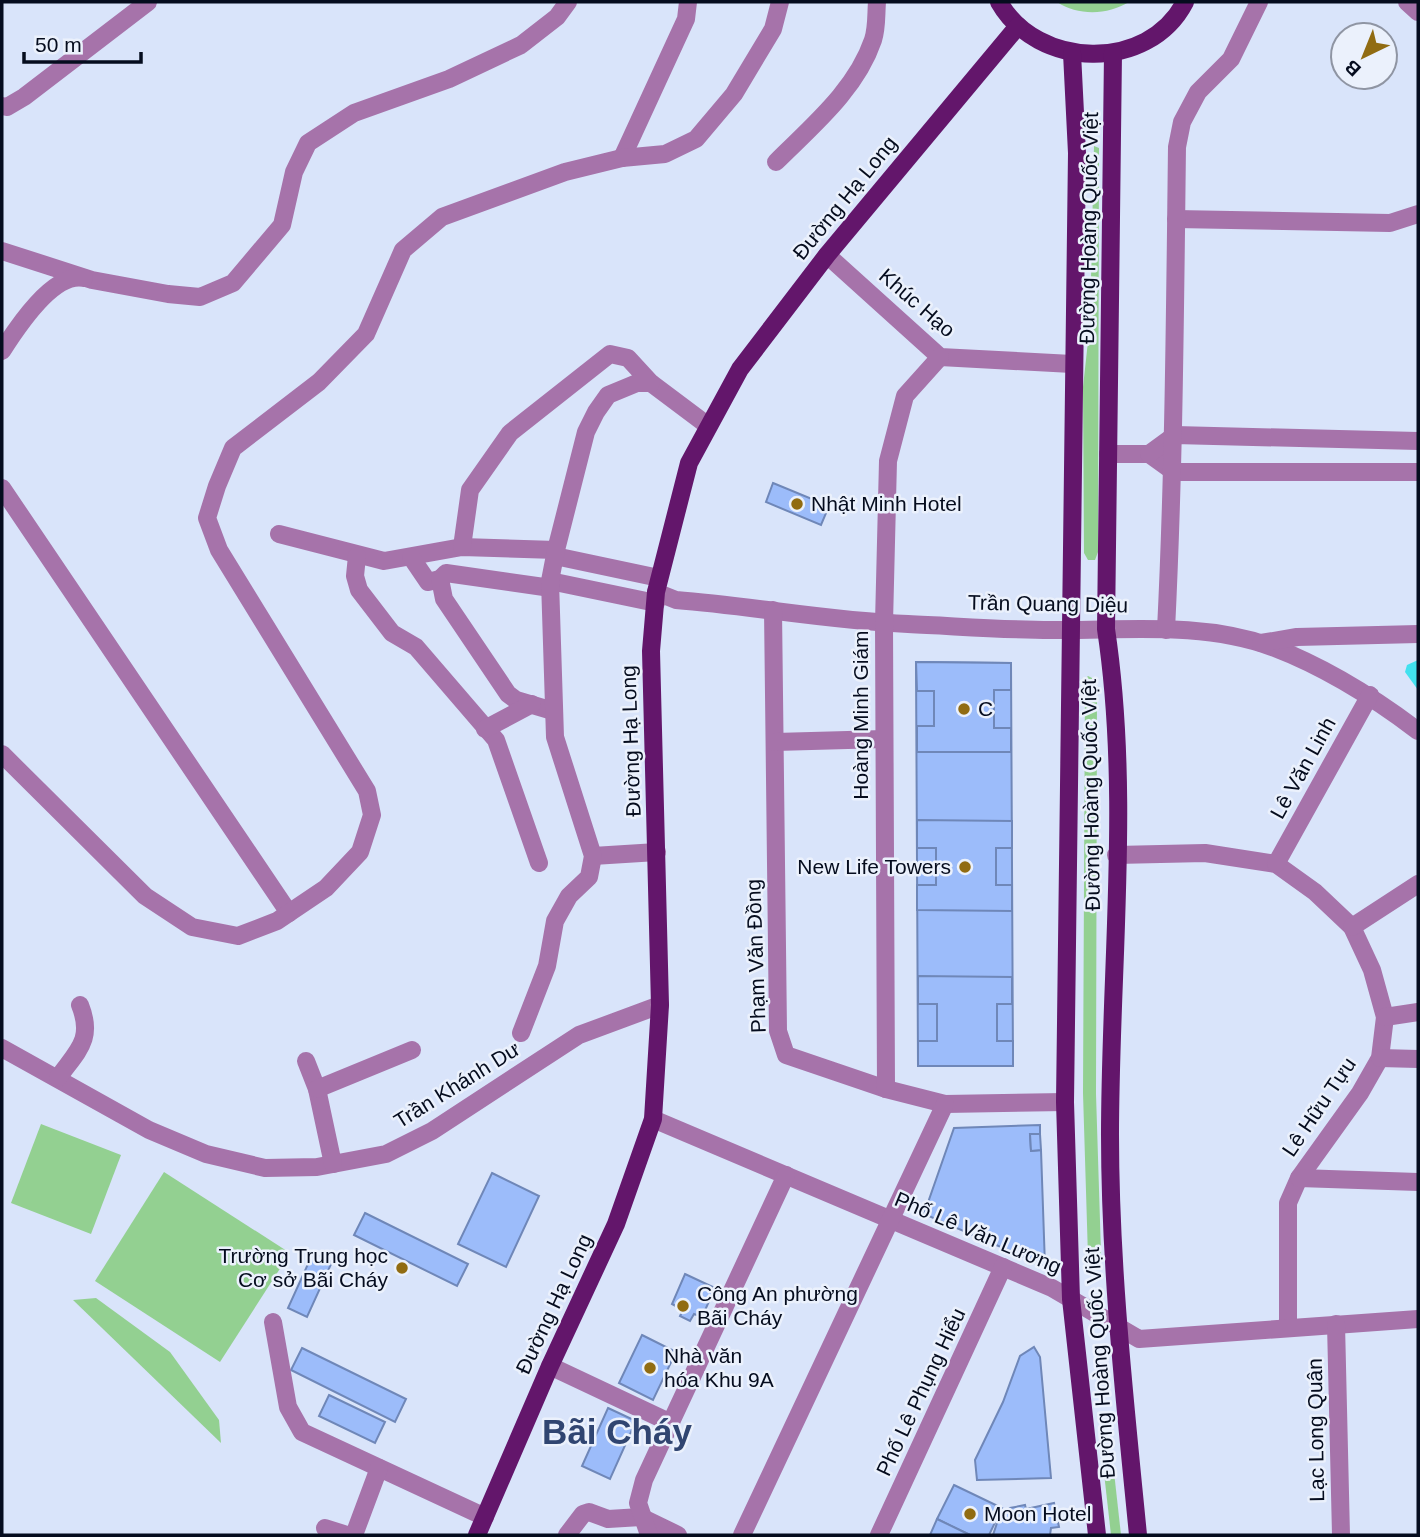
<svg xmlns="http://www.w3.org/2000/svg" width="1420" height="1537" font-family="Arial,sans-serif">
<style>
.green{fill:#93d091}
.water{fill:#42e1ef}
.building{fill:#9cbcfa;stroke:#6f87b8;stroke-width:2}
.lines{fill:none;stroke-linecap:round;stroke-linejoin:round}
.minor{stroke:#a673aa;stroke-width:18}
.major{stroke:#63166b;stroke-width:18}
.poi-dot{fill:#916c12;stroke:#ebf1fc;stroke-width:2.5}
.labels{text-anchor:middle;stroke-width:5;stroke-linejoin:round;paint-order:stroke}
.street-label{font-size:21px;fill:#050c1e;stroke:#ebf1fc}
.poi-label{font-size:21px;fill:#050c1e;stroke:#ebf1fc;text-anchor:start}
.town-label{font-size:35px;font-weight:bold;fill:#304571;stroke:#ebf1fc}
</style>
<rect width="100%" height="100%" fill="#d9e4fa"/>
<!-- green -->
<g class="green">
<path d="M1057,2H1129C1108,15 1078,16 1057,2Z"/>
<polygon points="1094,146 1099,148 1098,552 1095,560 1088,560 1084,553 1083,387 1090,323"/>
<polygon points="1088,676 1096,680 1097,691 1096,1094 1101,1253 1088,1257 1083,1093 1085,679"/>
<polygon points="41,1124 121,1155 91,1234 11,1203"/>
<polygon points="164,1172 290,1253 220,1362 95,1281"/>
<polygon points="96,1298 170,1352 219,1420 221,1443 73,1300"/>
<polygon points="1106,1460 1113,1463 1121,1535 1111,1535 1103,1464"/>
</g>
<!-- water -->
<polygon class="water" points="1418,660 1418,690 1405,672 1407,665"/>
<!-- building -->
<g class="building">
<polygon points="773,483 829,506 821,525 766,502"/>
<polygon points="916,662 1011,663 1013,1066 918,1066"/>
<polygon points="916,662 1011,663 1011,690 994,690 994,728 1011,728 1011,752 917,752 917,726 934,726 934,691 917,691"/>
<polygon points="917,820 1012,821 1012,848 996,848 996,885 1012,885 1012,911 917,910 917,885 936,885 936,848 917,848"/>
<polygon points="918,976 1012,977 1012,1004 997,1004 997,1041 1013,1041 1013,1066 918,1066 918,1041 937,1041 937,1004 918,1004"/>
<polygon points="1040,1125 1040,1134 1030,1134 1031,1151 1041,1150 1045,1266 924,1214 954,1128"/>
<polygon points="1030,1134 1040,1134 1041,1150 1031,1151"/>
<polygon points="492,1173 539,1196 506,1267 458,1244"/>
<polygon points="365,1213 468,1264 457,1286 354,1235"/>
<polygon points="313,1253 332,1262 307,1317 288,1308"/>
<polygon points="685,1274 715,1288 702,1317 694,1314 690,1321 680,1316 683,1310 672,1304"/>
<polygon points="642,1335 676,1352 653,1400 619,1383"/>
<polygon points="1034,1347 1040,1357 1051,1478 977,1480 975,1460 1003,1402 1020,1356"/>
<polygon points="302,1348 406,1399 395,1422 291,1370"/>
<polygon points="329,1395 385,1422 375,1443 319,1416"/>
<polygon points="608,1408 636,1421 610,1479 582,1466"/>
<polygon points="954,1485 1002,1508 989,1535 970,1535 937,1519"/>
<polygon points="1054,1503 1059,1527 1051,1528 1050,1535 993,1535 998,1520 1010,1508 1025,1505 1026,1509"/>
<polygon points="937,1519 970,1535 930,1535"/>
</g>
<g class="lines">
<!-- minor -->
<g class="minor">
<polyline points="1407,2 1418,12"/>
<polyline points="2,106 7,107 24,97 148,2"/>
<polyline points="622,158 686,19 688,2"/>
<path d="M776,162C812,126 856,90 873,40C877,28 876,14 877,2"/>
<polyline points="1176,219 1390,223 1418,214"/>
<polyline points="2,251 92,280 168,294 200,297 233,283 282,225 294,172 308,143 354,113 449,79 521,45 557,17 568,2"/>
<polyline points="827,255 940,357 1072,364"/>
<path d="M2,351C16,329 53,272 84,278"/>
<polyline points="1108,454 1149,454 1174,472 1418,472"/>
<polyline points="1149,454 1175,435 1418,441"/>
<polyline points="2,488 289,913"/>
<polyline points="279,534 384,561 462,547 556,550"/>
<polyline points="462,547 470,490 510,433 610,354 628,358 651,383 707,425"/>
<polyline points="357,556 355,576 359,590 392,633 416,647 496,740 539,863"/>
<polyline points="555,556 659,578"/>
<polyline points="411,557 428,582 440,579"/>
<polyline points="550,581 656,603"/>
<polyline points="551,588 446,573 440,579 444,599 508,694 516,700 553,711"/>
<path d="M656,592L676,600C753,606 830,621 908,624C955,626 1003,630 1051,630C1123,631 1201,621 1272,647C1325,667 1373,697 1418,731"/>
<polyline points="773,610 778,1031 786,1055 886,1089 945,1104 1065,1102"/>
<path d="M1166,630C1174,469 1175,308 1177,147L1182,122L1198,92L1231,59L1259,2"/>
<polyline points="1261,643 1297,637 1418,634"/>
<polyline points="485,729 532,704"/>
<polyline points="775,742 884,739"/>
<polyline points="2,754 145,896 192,927 238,936 277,921 326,888 360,852 372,815 367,791 219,550 207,518 217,486 233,448 319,382 366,334 403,250 442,217 565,172 622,158 665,154 696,139 734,94 773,29 780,2"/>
<polyline points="1116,855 1205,853 1276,864 1315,892 1352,927 1372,970 1385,1017 1380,1058 1360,1093 1299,1178 1288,1203 1288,1326"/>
<polyline points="593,856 657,852"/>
<polyline points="1276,864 1370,695"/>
<polyline points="1352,927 1418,884"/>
<polyline points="1385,1017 1418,1012"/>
<polyline points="521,1033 547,966 555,921 569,896 589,877 593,856 555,737 550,581 556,550 586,432 596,412 608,395 637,383 651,383"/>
<polyline points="2,1048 149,1130 206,1154 265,1168 317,1167 386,1154 432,1131 579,1035 660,1005"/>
<polyline points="1380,1058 1418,1059"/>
<polyline points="306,1061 317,1089 333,1164"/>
<path d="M58,1078C77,1051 94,1040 80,1005"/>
<polyline points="317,1089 412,1050"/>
<polyline points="886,1089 884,623 888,461 905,396 940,357"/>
<polyline points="653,1119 1052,1288 1139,1339 1418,1319"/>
<polyline points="1299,1178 1418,1182"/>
<polyline points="273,1322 288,1407 302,1432 485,1517"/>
<polyline points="1336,1324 1341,1535"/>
<polyline points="550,1366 671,1423"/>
<polyline points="325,1528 347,1535"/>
<polyline points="354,1535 379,1468"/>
<polyline points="567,1535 583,1514 589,1512 608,1519 641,1517 678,1535"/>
<polyline points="649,1535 638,1503 644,1480 786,1175"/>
<polyline points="742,1535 945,1104"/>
<polyline points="879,1535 1003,1267"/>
</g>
<!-- major -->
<g class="major">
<path d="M999,2C1037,69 1148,73 1185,2"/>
<polyline points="1072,53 1077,153 1065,1102 1071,1299 1097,1535"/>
<path d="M1113,53L1106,629C1131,795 1110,967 1110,1135C1110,1269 1125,1402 1138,1535"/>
<polyline points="477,1535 550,1366 616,1224 653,1119 660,1005 651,651 656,592 689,463 740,369 827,255 1018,26"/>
</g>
</g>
<!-- markers -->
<g class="poi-dot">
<circle cx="797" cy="504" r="7"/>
<circle cx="964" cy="709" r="7"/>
<circle cx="965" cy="867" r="7"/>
<circle cx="402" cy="1268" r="7"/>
<circle cx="683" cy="1306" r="7"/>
<circle cx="650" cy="1368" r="7"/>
<circle cx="970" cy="1514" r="7"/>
</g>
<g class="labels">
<!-- street labels -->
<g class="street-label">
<text transform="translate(845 198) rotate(-51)" y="7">Đường Hạ Long</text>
<text transform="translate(1089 228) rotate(-89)" y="7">Đường Hoàng Quốc Việt</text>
<text transform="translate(917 303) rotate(41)" y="7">Khúc Hạo</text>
<text transform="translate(1048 604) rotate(1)" y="7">Trần Quang Diệu</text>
<text transform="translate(861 715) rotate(-90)" y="7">Hoàng Minh Giám</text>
<text transform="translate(631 741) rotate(-92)" y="7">Đường Hạ Long</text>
<text transform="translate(1303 768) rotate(-61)" y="7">Lê Văn Linh</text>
<text transform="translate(1091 795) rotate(-91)" y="7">Đường Hoàng Quốc Việt</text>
<text transform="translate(756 956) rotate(-92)" y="7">Phạm Văn Đồng</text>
<text transform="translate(457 1085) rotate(-32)" y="7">Trần Khánh Dư</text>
<text transform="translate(1319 1107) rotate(-56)" y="7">Lê Hữu Tựu</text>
<text transform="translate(978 1233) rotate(23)" y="7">Phố Lê Văn Lương</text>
<text transform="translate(554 1304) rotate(-65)" y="7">Đường Hạ Long</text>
<text transform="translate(1100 1363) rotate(-94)" y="7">Đường Hoàng Quốc Việt</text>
<text transform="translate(921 1392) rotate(-65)" y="7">Phố Lê Phụng Hiểu</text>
<text transform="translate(1316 1430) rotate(-91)" y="7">Lạc Long Quân</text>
</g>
<!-- poi labels -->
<g class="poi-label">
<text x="811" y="511">Nhật Minh Hotel</text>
<text x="978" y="716">C</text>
<text x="951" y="874" text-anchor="end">New Life Towers</text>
<text x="388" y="1263" text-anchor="end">Trường Trung học<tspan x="388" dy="24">Cơ sở Bãi Cháy</tspan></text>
<text x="697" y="1301">Công An phường<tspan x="697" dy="24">Bãi Cháy</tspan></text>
<text x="664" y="1363">Nhà văn<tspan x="664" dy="24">hóa Khu 9A</tspan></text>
<text x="984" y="1521">Moon Hotel</text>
</g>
<!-- town labels -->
<g class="town-label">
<text x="617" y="1444">Bãi Cháy</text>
</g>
</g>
<!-- border -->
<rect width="1420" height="1537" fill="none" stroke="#050c1e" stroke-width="7"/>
<!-- north arrow -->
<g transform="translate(1364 56) rotate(223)"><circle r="33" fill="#ebf1fc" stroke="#8f95a3" stroke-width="2"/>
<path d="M0-5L12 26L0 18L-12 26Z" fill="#916c12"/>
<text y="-10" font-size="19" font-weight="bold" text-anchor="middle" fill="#050c1e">B</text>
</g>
<!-- scale -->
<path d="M24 52v10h117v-10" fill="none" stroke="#050c1e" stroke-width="3.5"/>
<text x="35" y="52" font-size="21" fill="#050c1e" stroke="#ebf1fc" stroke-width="5" paint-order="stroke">50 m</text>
</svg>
